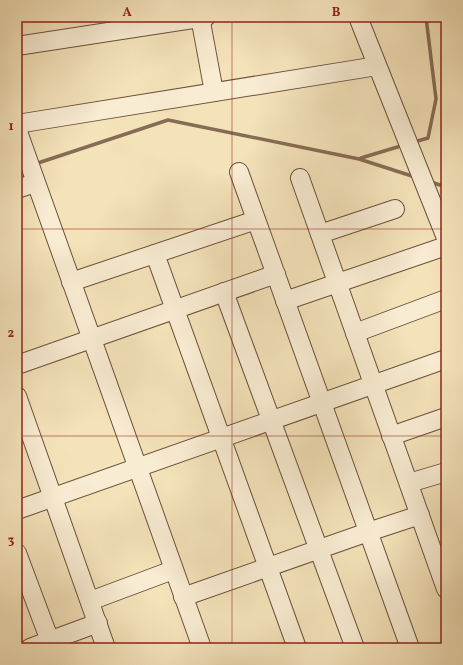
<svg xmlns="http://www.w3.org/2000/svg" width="463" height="665" font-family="Vollkorn,serif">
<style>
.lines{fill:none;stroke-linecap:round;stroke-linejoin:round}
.stream{stroke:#866c55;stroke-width:3.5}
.minor-casing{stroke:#6c503c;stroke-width:20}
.minor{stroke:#f8ecd2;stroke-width:18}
.grid{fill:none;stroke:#8f2418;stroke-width:1;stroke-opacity:0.55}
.neatline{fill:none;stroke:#8f2418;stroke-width:1.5}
.grid-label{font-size:13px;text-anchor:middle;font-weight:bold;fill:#8f2418}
</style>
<rect width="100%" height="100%" fill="#f4e2b9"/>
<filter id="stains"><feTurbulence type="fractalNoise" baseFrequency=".005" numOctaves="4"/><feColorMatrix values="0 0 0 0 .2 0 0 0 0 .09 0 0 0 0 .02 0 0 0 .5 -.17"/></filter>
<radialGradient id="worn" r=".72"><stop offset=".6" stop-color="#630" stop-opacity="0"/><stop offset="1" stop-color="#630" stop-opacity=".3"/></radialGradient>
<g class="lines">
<!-- stream -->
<g class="stream">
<polyline points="414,142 428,138 436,99 426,17"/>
<polyline points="361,158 404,145"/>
<polyline points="35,164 168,120 359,159 415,177"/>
<polyline points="17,170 25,167"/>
<polyline points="431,182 446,187"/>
</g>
<!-- minor casing -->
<g class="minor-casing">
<g id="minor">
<polyline points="200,17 214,92"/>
<polyline points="358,17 446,238"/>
<polyline points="17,46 206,17"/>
<polyline points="17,124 377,66"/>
<polyline points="17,129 202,648"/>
<polyline points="239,172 410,648"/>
<polyline points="300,178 446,589"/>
<polyline points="17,189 35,183"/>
<polyline points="320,234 395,209"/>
<polyline points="155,254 297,648"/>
<polyline points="71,282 256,220"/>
<polyline points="224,292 355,648"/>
<polyline points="285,301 446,246"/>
<polyline points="355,333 446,299"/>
<polyline points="17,365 276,274"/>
<polyline points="17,396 106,648"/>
<polyline points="391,436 446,417"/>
<polyline points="409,483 446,472"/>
<polyline points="17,510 446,359"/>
<polyline points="17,553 50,641"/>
<polyline points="183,597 368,532 420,515"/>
<polyline points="90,601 173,570"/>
<polyline points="30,648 98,623"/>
</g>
</g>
<!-- minor -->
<use href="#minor" class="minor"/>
</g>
<!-- grid -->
<path class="grid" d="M232,17V648M17,229H446M17,436H446"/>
<!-- margin -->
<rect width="463" height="665" fill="none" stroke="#f4e2b9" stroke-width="44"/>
<rect x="22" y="22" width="419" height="621" class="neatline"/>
<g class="grid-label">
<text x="127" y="16">A</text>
<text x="336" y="16">B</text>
<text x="11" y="130">1</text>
<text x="11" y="337">2</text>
<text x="11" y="544">3</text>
</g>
<rect width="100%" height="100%" filter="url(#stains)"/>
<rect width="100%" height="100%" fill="url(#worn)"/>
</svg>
